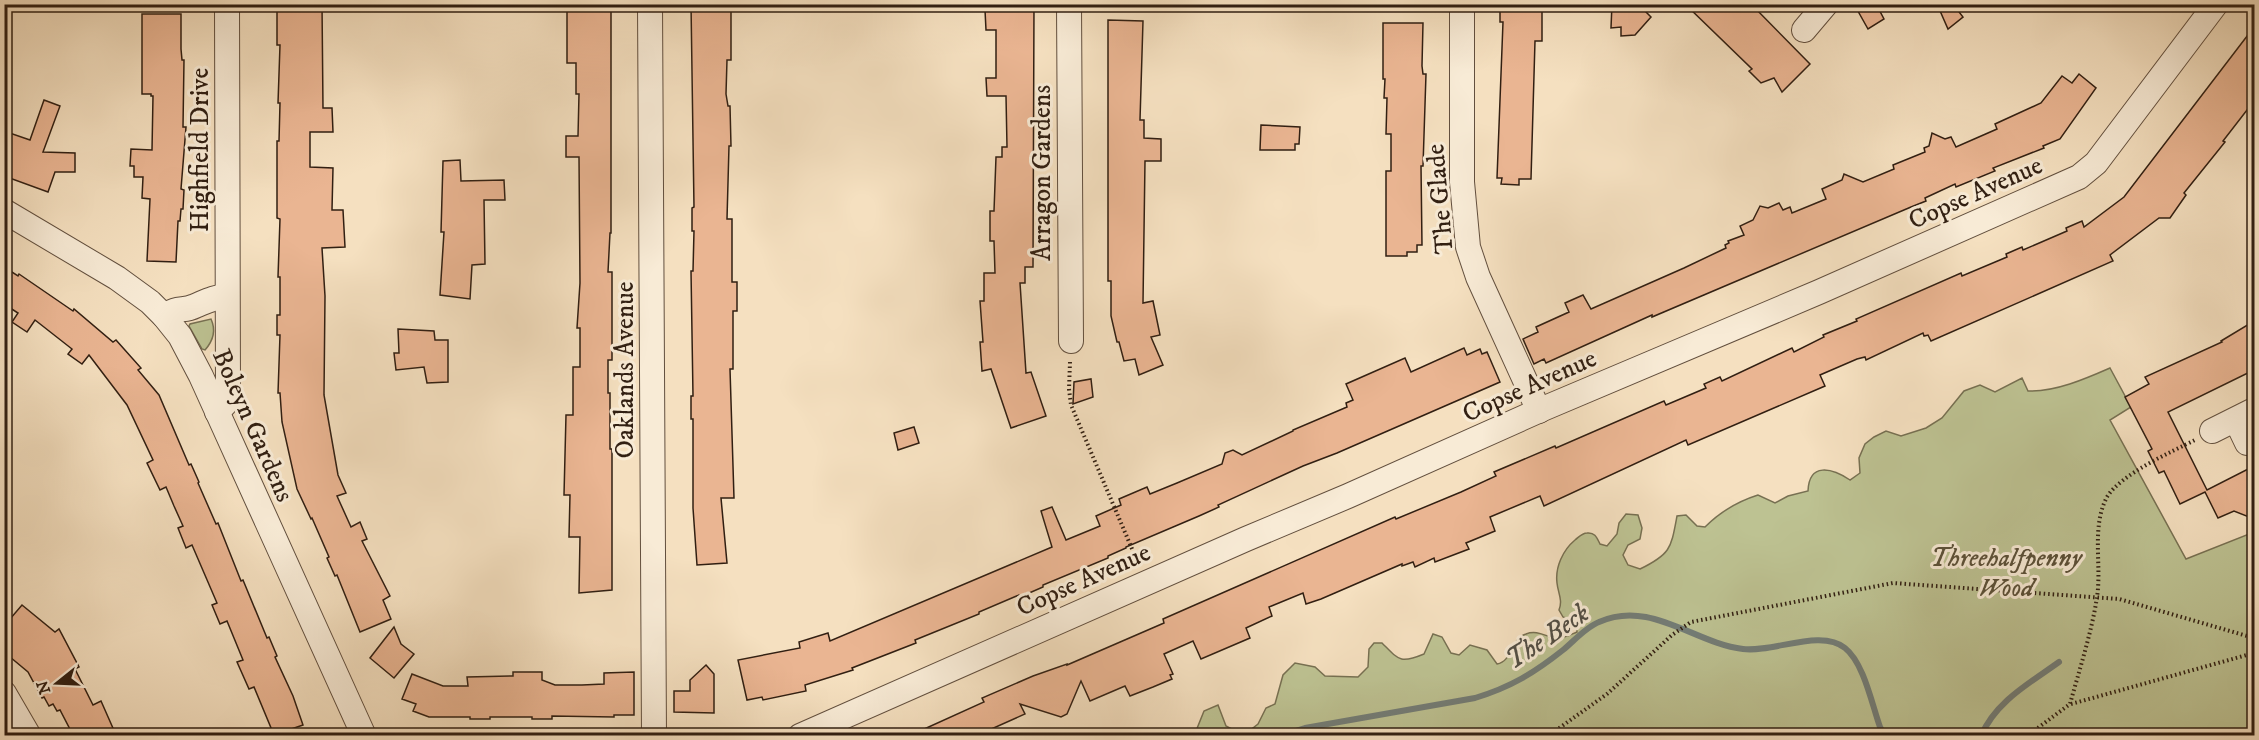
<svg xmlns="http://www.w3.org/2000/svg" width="2259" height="740" font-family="'IM FELL DW Pica',serif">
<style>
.green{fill:#bdc292;stroke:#777052;stroke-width:1.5}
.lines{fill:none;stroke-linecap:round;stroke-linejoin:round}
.stream{stroke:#737d77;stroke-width:6}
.building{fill:#eab592;stroke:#311f12;stroke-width:1.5}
.minor-casing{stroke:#624f3e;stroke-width:26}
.path{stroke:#311f12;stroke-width:4;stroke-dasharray:1.5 3;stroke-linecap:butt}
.minor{stroke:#f8ebd6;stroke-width:24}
.labels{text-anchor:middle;stroke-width:6;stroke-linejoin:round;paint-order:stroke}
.street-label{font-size:26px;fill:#311f12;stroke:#f8ebd6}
.park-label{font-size:26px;font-style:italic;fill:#5b5038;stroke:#f8ebd6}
.water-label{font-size:27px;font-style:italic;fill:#524e45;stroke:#f8ebd6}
</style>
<rect width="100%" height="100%" fill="#f5e0c0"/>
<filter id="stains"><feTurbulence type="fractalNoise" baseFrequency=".00333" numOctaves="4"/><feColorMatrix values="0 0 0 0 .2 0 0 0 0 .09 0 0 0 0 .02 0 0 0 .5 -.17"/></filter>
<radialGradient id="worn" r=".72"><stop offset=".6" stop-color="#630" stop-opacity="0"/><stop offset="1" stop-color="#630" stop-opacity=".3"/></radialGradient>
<!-- green -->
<g class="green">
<path d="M211,319C216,330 213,341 205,350L202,349L189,326L190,324Z"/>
<path d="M2110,368L2131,407L2110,420L2186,559L2254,532V735H1244L1258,724L1266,708L1275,704L1283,675L1295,663L1315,667L1325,676L1358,677L1368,667L1369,649L1374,643H1382C1399,660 1400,664 1424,654L1433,634L1442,637L1451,653L1459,655L1470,645L1487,650L1497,664C1513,661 1510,639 1526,634C1539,629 1548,639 1559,638C1565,638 1572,634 1577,632L1576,622L1563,617L1559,610C1563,600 1558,593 1557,583C1555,567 1563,550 1575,540C1579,537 1582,533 1587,533C1595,532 1597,538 1600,544L1607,546L1617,534L1619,523L1626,514L1638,515L1642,528L1640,539L1628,545L1623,555L1628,565L1640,569C1671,554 1671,548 1677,516L1686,515L1697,526L1705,527C1719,513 1739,501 1758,495L1775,503L1788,496L1808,491C1809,462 1832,468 1850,480L1860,473L1859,458L1865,444L1874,437L1886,431L1901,436L1926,428L1942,418L1964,391L1980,385L1995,392L2022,378L2028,391C2055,392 2085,379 2110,368Z"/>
<polygon points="1218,705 1226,726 1243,735 1199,735 1196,731 1204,711"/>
</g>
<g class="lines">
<!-- stream -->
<g class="stream">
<path d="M1279,736L1305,728L1475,698C1511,687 1534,673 1563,650C1574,641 1586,627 1599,622C1650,599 1694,643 1743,649C1773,653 1821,628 1845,648C1864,663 1872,705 1880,727L1885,736"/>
<path d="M1981,736C1996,701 2030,683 2059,662"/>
</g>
</g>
<!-- building -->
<g class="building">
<polygon points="277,4 322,4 323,108 332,108 333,132 310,132 310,167 333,168 332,210 343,210 345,247 322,248 325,296 324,395 338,475 346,493 337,496 351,527 360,522 367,539 362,541 390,596 383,600 391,619 360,632 337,575 335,576 327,558 329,557 312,518 311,519 297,489 282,422 280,393 278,393 280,335 277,335 277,315 280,315 280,277 278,277 280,219 277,218 277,141 279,141 280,103 278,103 280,45 277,45"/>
<polygon points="567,4 611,4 611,233 610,233 608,272 612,272 612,360 608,360 608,393 610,393 610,449 612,449 612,590 579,593 580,537 569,537 570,495 564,495 566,415 573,415 573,367 580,367 580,328 577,328 580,283 579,157 566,157 566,136 578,136 579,94 576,94 576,63 567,63"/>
<polygon points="691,4 731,4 731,60 727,60 726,94 728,106 730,106 731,146 729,146 727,219 732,219 732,282 737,282 737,311 733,311 733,369 730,369 734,498 721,498 727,563 697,565 693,508 693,419 691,419 691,396 693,396 691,271 693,271 694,231 692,231 692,208 694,207"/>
<polygon points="997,4 1034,4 1033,267 1025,267 1025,283 1020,283 1026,373 1031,372 1046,416 1011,428 991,369 982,371 980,342 983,342 980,301 984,301 984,273 995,273 994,241 990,241 990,211 994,211 996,157 1002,157 1002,147 1007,147 1006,96 987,96 986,78 996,78 996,30 986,30 985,10 997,10"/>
<polygon points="1500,4 1533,4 1533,9 1542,9 1542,41 1535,41 1531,179 1519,179 1519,185 1501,184 1502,178 1497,178 1503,22 1500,22"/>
<polygon points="1612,4 1638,4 1651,17 1635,35 1621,36 1621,27 1611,28"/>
<polygon points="1685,4 1751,4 1810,64 1782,92 1774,78 1761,83 1749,71 1752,69"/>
<polygon points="1854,4 1876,4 1884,19 1868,29"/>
<polygon points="1937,4 1953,4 1963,17 1948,29"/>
<polygon points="142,14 181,14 181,49 182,60 184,60 183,127 186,127 181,189 184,190 183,209 181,209 180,221 178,221 176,262 147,261 150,199 142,198 143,177 134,177 134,166 130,166 131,149 152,150 153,96 151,96 151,94 142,94"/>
<polygon points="1108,20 1143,21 1140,120 1144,120 1144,138 1161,139 1161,161 1145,161 1143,303 1153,301 1160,335 1151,337 1163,365 1139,375 1135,359 1124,361 1119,342 1117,342 1111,316 1111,281 1108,281"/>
<polygon points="1383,23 1423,23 1422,66 1423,74 1426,74 1423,166 1421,166 1422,245 1417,245 1417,252 1407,252 1407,256 1386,256 1386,171 1391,171 1391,134 1386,134 1387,98 1384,98 1385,79 1383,79"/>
<polygon points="2254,27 2254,101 2223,141 2225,142 2184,193 2186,195 2170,218 2159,218 2110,255 2113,261 1931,341 1928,335 1924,336 1923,333 1866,360 1865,357 1857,359 1820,375 1825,386 1688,445 1686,440 1544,506 1540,496 1490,517 1495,531 1466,543 1469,549 1435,562 1434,558 1415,567 1413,562 1402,566 1402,564 1321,599 1306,604 1303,593 1269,607 1272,616 1246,628 1250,638 1201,659 1193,641 1164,654 1173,674 1170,675 1172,679 1153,687 1130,696 1125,686 1090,701 1081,681 1067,714 1061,717 1020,704 1025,714 978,735 911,735 984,702 982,698 1033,676 1067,664 1067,665 1164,623 1163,619 1395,517 1396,519 1461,492 1496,476 1494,472 1555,446 1556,448 1664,401 1666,405 1706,388 1704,384 1720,377 1722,381 1792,348 1794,352 1824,337 1823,335 1857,321 1856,319 1961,273 1962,276 2007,257 2006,254 2022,247 2023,250 2067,231 2066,228 2082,221 2084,227 2124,197"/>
<polygon points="2079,74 2096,88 2060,139 2043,146 2044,148 1993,168 1995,171 1956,187 1955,184 1925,198 1926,201 1911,207 1652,317 1652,315 1546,363 1544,359 1534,364 1523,339 1538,332 1536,327 1569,312 1565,303 1583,295 1591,309 1684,268 1726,248 1725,245 1729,243 1728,241 1744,235 1740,226 1753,220 1760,206 1768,208 1779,203 1783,210 1790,207 1792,213 1826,199 1822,189 1842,180 1844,174 1863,182 1894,169 1893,165 1925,152 1924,148 1929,146 1932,133 1945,139 1951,137 1956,147 1997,129 1995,124 2041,103 2062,76 2072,83"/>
<polygon points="44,100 60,106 43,152 75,153 75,172 55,172 48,192 4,176 4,131 30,140"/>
<polygon points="1261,125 1300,127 1299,144 1295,144 1295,150 1260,150"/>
<polygon points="460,160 461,181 504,180 505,200 484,200 485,264 472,265 470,299 440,295 444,232 441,232 443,161"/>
<polygon points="4,267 18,276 19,274 73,311 74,309 113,342 116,340 141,368 138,370 159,395 189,465 191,464 199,482 198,483 216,524 218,523 241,581 243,580 267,638 269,637 277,656 275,657 293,696 303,725 274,735 254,687 249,689 237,662 243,660 227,621 220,624 212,605 217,603 192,545 186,548 178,528 183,526 174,506 166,487 160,490 147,463 153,460 127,405 89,355 82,364 68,354 72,349 35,320 27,332 12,322 18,313 4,304"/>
<polygon points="2254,321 2254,370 2168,412 2207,490 2254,466 2254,519 2234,511 2218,518 2205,492 2180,504 2164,471 2159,473 2148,451 2152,449 2125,397 2149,384 2145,377 2222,342 2221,341"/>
<polygon points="398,329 434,331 435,340 448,340 448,382 427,383 424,367 396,370 394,353 399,353"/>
<polygon points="1464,348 1467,355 1480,349 1482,354 1487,352 1500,382 1337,453 1303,466 1218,505 1219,507 1199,516 1126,547 1126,548 1108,556 1108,558 1043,585 1043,587 1020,597 1019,595 979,612 979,614 915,640 916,643 852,668 853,670 805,685 806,691 763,700 762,697 747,700 738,660 800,648 799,642 828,633 830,641 1052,547 1041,511 1052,507 1066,540 1100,526 1096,516 1121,505 1119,499 1147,487 1150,494 1177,483 1222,464 1225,453 1233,450 1242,455 1293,431 1293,430 1347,407 1346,403 1353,400 1346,384 1405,358 1411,372"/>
<polygon points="1091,379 1093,397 1073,404 1074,382"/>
<polygon points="914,427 919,443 898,450 894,433"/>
<polygon points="22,605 55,632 59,629 79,667 75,669 93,705 101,701 116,735 73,735 60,710 57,711 53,704 49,706 44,697 42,698 28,672 4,652 4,626"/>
<polygon points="394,627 401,644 414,654 394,678 370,658"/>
<polygon points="706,665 714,674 714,713 674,712 674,691 690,691 690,680"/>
<polygon points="513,672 542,672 542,680 555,685 582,685 604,684 604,673 634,672 634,715 614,715 614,717 552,716 552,719 532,719 532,717 490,717 490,719 470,719 470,717 429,717 413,711 416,704 402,699 412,674 443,686 468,686 467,677 513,676"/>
</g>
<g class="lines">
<!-- minor casing -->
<g class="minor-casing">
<g id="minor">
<polyline points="650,4 654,736"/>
<polyline points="1069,4 1071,341"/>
<polyline points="1462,4 1462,182 1468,247 1478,277 1539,411"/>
<polyline points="1804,30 1826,4"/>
<polyline points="4,211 117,278 150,302 164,316 180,336 201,376 364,736"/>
<path d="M164,316C178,306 183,312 195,306C207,301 214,297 227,296"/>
<polyline points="217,412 225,404 228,390 227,4"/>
<polyline points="2236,420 2247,443"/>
<polyline points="2212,431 2254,410"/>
<polyline points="4,693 29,736"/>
<polyline points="800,736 1246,539 1348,496 1545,408 1819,292 2079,177 2096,163 2216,4"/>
</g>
</g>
<!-- path -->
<g class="path">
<polyline points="1070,362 1069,389 1071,405 1138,563"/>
<polyline points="2071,704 2254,653"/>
<polyline points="1548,736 1607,694 1672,635 1691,622 1893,583 2119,599 2254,638"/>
<path d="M2027,736L2070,704C2079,671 2092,631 2097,597C2102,565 2091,527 2107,497C2121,474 2171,452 2195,440"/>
</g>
<!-- minor -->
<use href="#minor" class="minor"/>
</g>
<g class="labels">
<!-- street labels -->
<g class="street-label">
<text transform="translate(199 150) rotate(-90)" y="9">Highfield Drive</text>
<text transform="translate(1041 173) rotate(-90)" y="9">Arragon Gardens</text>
<text transform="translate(1975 192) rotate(-24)" y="9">Copse Avenue</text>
<text transform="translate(1439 199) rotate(-95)" y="9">The Glade</text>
<text transform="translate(624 370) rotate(-90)" y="9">Oaklands Avenue</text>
<text transform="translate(1529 385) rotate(-24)" y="9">Copse Avenue</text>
<text transform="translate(254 425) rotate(66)" y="9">Boleyn Gardens</text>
<text transform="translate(1083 579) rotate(-24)" y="9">Copse Avenue</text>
</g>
<!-- park labels -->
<g class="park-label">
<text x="2006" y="566">Threehalfpenny<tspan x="2006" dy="30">Wood</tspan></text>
</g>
<!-- water labels -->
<g class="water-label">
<text transform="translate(1547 636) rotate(-34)" y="9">The Beck</text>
</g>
</g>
<!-- margin -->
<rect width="2259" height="740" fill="none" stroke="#f5e0c0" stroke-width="24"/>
<rect x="6" y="6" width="2247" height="728" fill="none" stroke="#311f12" stroke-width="3"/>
<rect x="12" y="12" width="2235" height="716" fill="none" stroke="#311f12" stroke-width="1.5"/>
<!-- north arrow -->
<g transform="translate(57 683) rotate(252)" stroke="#f8ebd6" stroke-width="4.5" paint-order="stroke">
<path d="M0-4.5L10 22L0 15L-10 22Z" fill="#311f12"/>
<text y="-9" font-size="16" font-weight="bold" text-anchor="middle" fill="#311f12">N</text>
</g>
<rect width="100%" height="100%" filter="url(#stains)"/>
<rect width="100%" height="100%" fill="url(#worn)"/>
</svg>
